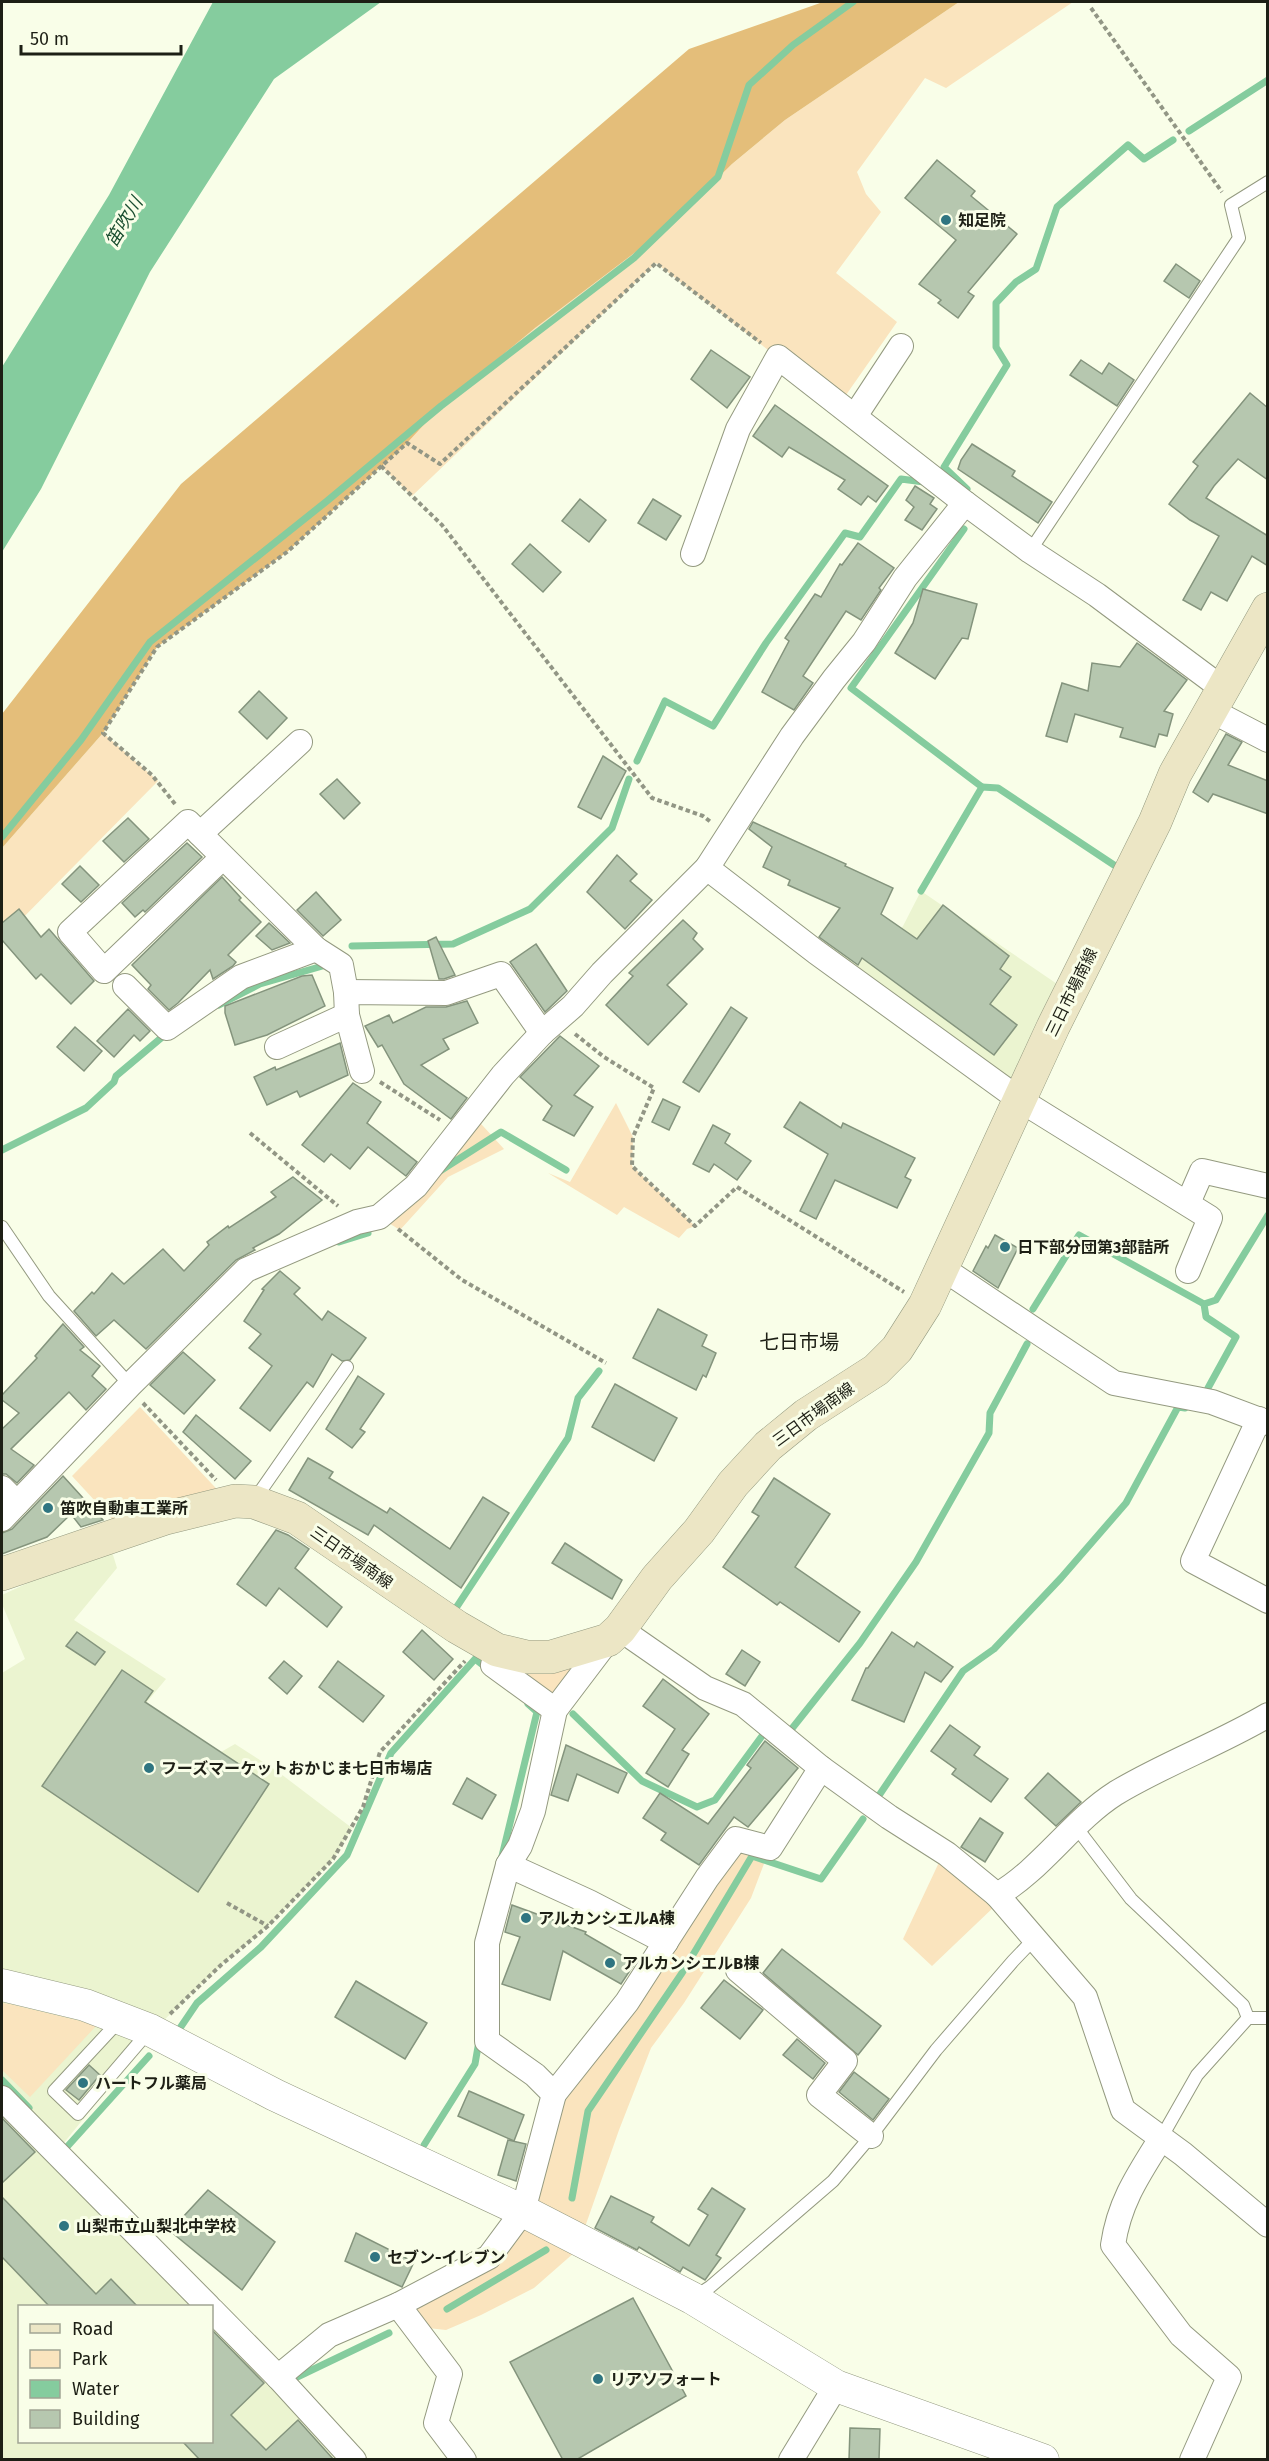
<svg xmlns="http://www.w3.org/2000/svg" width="1269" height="2461" font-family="'Fira Sans','Noto Sans JP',sans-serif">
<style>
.built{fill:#ebf4d0}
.green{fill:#fae4be}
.forest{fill:#e4be7a}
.water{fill:#85cc9e}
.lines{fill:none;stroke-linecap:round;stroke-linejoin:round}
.stream{stroke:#85cc9e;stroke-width:7}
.building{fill:#b6c7af;stroke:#84947d;stroke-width:1.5}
.service-casing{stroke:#949a80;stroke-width:14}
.minor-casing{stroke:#949a80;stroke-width:26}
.tertiary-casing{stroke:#949a80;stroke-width:33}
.secondary-casing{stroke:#949a80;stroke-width:34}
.path{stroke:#929685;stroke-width:4;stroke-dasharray:4.5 3;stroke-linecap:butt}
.service{stroke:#fff;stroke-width:12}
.minor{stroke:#fff;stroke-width:24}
.tertiary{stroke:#fff;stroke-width:32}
.secondary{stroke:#ece6c5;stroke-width:33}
.poi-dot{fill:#2f7581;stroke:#f9fee8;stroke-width:2}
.labels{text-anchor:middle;stroke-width:6;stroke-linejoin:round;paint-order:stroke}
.poi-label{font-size:16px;font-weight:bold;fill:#1d1f15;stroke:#f9fee8;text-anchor:start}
.street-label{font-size:16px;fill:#1d1f15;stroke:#f9fee8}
.water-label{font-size:18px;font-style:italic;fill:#1a4e30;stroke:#f9fee8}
.quarter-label{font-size:20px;fill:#1d1f15;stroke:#f9fee8}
</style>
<rect width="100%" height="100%" fill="#f9fee8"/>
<!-- built -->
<g class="built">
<polygon points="921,891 1063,988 1011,1093 816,952 838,929 881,956 903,926"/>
<polygon points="110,1545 117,1568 74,1620 166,1679 146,1703 221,1752 235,1744 277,1771 352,1828 334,1858 268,1926 221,1965 162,2022 63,2144 2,2080 2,1673 25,1659 2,1604 2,1595"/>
<polygon points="2,2096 204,2306 20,2306 20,2442 212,2442 212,2314 351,2459 2,2459"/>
</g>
<!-- green -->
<g class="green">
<polygon points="959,2 1073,2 946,88 925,78 857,172 866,194 881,212 836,273 897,322 839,405 656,263 412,496 381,466 441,406 785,120"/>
<polygon points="103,733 158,781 2,939 2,848"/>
<polygon points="616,1103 633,1137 632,1166 695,1226 687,1229 679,1238 624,1207 617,1215 548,1173 570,1182"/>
<polygon points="472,1114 504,1149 448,1177 400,1230 379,1217"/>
<polygon points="140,1407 226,1499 121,1529 72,1476"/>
<polygon points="503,1663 586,1663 546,1703"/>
<polygon points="736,1839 770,1848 751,1898 684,2003 651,2048 619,2130 585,2227 527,2198 546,2128"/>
<polygon points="942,1856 997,1904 932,1966 903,1939"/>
<polygon points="2,2003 10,2004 97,2025 30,2097 2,2070"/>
<polygon points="528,2227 575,2252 534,2288 481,2315 446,2330 419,2327 398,2305 489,2257"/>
</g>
<!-- forest -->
<polygon class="forest" points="823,2 959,2 785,120 732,164 658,235 535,328 441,406 407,443 287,552 157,647 103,733 2,848 2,714 181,484 689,49"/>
<!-- water -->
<polygon class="water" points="213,2 381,2 274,79 150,272 41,489 2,552 2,367 109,195"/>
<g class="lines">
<!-- stream -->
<g class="stream">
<polyline points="1189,131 1268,80"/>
<polyline points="967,489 944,467 1007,365 996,347 996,303 1016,282 1036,269 1057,207 1128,145 1144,159 1173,140"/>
<polyline points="637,761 665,701 713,726 766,643 845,533 860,537 901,479 924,482"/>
<polyline points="982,787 998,788 1123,871"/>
<polyline points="2,837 81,740 150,642 327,501 441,406 634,258 718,177 749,85 793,45 853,2"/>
<polyline points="921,891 982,787 851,688 964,529"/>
<polyline points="352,946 453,944 530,909 612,828 629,779"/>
<polyline points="219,1005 260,984 326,965"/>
<polyline points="2,1150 86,1108 114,1082 116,1076 167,1033"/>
<polyline points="440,1171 501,1132 566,1170"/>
<polyline points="339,1242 368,1233"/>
<polyline points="1033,1309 1079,1235 1204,1304"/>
<polyline points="1208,1388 1236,1337 1206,1317 1204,1304 1216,1300 1268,1215"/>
<polyline points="454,1611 568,1438 578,1398 599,1371"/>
<polyline points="573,1714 642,1781 697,1807 715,1800 762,1736"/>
<polyline points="790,1731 860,1643 916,1562 989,1433 990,1413 1027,1344"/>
<polyline points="880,1794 963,1671 994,1649 1061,1578 1126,1503 1178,1407 1185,1408"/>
<polyline points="502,1856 537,1712 528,1704"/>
<polyline points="178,2031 197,2003 261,1947 347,1855 391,1753 475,1659 488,1669"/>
<polyline points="2,2080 29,2108"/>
<polyline points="424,2145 475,2064 479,2041"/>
<polyline points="66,2148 149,2056"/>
<polyline points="572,2198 588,2111 682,1973 752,1856 821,1879 863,1819"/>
<polyline points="447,2309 546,2250"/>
<polyline points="294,2383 291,2380 389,2333"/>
</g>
</g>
<!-- building -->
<g class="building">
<polygon points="937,160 975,191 971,196 1017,234 968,292 974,296 958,318 938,303 941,300 919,284 956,240 905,198"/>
<polygon points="1176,264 1200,281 1189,298 1164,281"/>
<polygon points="711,350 750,377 727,408 691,379"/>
<polygon points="1081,360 1102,374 1109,363 1134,380 1117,406 1070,375"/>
<polygon points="1250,393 1268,408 1268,480 1238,459 1214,486 1206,498 1268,536 1268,566 1252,556 1227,601 1211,592 1201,610 1183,600 1219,536 1190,520 1169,504 1198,466 1193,462"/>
<polygon points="775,405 888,486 876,502 868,496 861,505 838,489 845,480 789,447 782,457 753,436"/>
<polygon points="972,444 1015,471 1012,476 1052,502 1038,523 958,469 961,460"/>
<polygon points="915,486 934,498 930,504 937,509 922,530 905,520 914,507 906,500"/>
<polygon points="580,499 606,520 589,542 562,521"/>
<polygon points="653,499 681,516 666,540 638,523"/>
<polygon points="858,543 894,568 879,588 881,590 861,620 846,611 803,676 813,683 794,710 762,692 789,641 785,638 815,594 821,597 840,564 842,565"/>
<polygon points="530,544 561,572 543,592 512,564"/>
<polygon points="923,589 977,604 968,639 962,638 935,679 895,653 913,623"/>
<polygon points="1137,643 1187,680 1164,711 1173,714 1167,736 1159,734 1155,747 1120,737 1123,728 1075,714 1067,742 1046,736 1062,683 1088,691 1092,663 1120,667"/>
<polygon points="259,691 287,718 267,739 239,712"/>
<polygon points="1226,734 1242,742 1228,765 1268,781 1268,814 1213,794 1208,802 1193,792"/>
<polygon points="603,756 626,771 601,819 578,807"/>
<polygon points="337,779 360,803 344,819 320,794"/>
<polygon points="128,818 149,839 124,862 103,841"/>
<polygon points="753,822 846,864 845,866 893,888 881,914 917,939 943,905 1009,956 1000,969 1011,977 990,1004 1017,1025 994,1055 862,958 858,965 819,937 840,908 788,885 790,880 763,867 772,847 749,829"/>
<polygon points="187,843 202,857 145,912 143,910 135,917 122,903"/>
<polygon points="617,855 637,874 630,881 652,900 625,929 587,892"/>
<polygon points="80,866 99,885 81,902 62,884"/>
<polygon points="222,877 241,898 239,900 261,922 228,955 236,962 233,966 213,979 210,970 178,1003 169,1010 148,989 151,985 132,965"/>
<polygon points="316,892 341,920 323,936 297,910"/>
<polygon points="19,909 41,937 49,929 94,981 71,1004 41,974 36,979 2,940 2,923"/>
<polygon points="683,920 697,933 693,939 703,949 667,985 687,1004 648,1045 606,1005 633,976 629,973"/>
<polygon points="269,923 290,943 272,950 256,936"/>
<polygon points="436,937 455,975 444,979 439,979 428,941"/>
<polygon points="536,944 567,991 545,1012 510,962"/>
<polygon points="312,975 325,1006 267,1035 235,1045 225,1013 225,1006 302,976"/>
<polygon points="467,1001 478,1023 443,1039 449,1049 421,1065 467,1098 451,1119 404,1084 382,1045 378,1047 365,1026 389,1015 393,1023 426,1007 446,1007"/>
<polygon points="731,1007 747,1018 699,1092 683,1082"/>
<polygon points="128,1009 150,1031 140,1041 134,1035 114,1057 97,1041"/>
<polygon points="75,1027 102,1051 84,1071 57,1047"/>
<polygon points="560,1036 599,1066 574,1095 593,1107 574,1136 543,1120 552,1106 520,1077"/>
<polygon points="340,1043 348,1075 300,1097 297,1091 267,1105 254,1077 275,1067 276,1070"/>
<polygon points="353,1083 381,1102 367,1123 417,1162 406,1176 368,1147 350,1169 331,1154 324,1162 302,1145"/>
<polygon points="663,1099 680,1107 669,1130 652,1122"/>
<polygon points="800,1102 841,1128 843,1123 915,1158 905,1177 911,1180 897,1208 835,1180 816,1219 800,1211 828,1154 784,1127"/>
<polygon points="713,1125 730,1134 725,1143 751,1161 737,1180 714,1164 709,1172 693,1164"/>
<polygon points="293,1177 322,1200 279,1234 253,1248 255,1250 236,1260 146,1349 114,1320 96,1336 74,1311 92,1292 94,1294 112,1273 124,1284 163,1249 184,1271 209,1245 207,1242 228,1226 229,1228 276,1197 271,1192"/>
<polygon points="995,1235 1018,1248 998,1288 973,1271 986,1246 988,1248"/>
<polygon points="280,1271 300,1288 294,1294 322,1320 328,1311 366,1338 350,1360 342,1361 332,1354 313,1387 307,1382 270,1431 240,1408 272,1366 249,1348 261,1334 244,1321 264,1290 262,1289"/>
<polygon points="658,1309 707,1335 702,1346 716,1353 706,1377 703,1375 696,1390 633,1358"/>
<polygon points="63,1324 84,1347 80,1350 100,1366 92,1376 106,1389 86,1410 69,1392 11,1449 34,1465 17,1483 6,1474 2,1474 2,1429 19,1413 2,1400 2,1395 37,1358 35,1356"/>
<polygon points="183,1352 215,1380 184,1414 150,1385"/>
<polygon points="358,1376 384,1394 360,1429 365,1432 352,1448 326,1429"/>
<polygon points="615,1384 677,1418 654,1461 592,1427"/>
<polygon points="196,1415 251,1461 235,1479 183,1432"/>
<polygon points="308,1458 333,1472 329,1478 387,1513 390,1508 450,1549 483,1497 509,1513 461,1588 374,1525 368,1535 289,1490"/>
<polygon points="63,1476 103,1520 81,1527 71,1514 47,1537 2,1554 2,1533 12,1529"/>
<polygon points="774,1478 830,1514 795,1567 860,1612 839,1642 780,1602 777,1605 723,1567 759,1516 752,1512"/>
<polygon points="276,1530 288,1535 309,1549 295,1568 342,1607 327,1627 279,1588 266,1606 237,1584"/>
<polygon points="565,1543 622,1580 612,1599 552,1563"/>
<polygon points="422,1630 453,1659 434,1680 403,1652"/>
<polygon points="77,1632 105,1652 95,1665 66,1646"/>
<polygon points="892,1632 914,1647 917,1642 953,1667 941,1682 925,1672 904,1722 852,1700 866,1668 868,1668"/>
<polygon points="742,1650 760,1662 745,1686 726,1674"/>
<polygon points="284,1661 302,1676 287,1694 269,1678"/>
<polygon points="338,1661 384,1696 363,1722 319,1687"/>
<polygon points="122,1670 153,1691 145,1702 269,1784 198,1892 42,1786"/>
<polygon points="663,1679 709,1714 682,1750 689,1754 668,1787 646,1773 675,1729 643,1706"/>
<polygon points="950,1725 980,1747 974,1755 1008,1779 991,1802 952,1774 956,1769 931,1751"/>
<polygon points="765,1741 798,1768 748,1827 734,1817 699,1865 661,1840 666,1833 643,1818 660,1793 708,1824 751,1768 747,1765"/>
<polygon points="566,1745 627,1773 618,1793 577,1774 568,1801 551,1795"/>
<polygon points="1048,1773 1081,1802 1056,1826 1025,1798"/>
<polygon points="467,1778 496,1795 482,1819 453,1804"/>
<polygon points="980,1818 1003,1833 985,1862 961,1847"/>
<polygon points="512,1905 586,1932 585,1934 635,1963 621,1984 563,1951 550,2000 502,1984 520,1937 505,1932"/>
<polygon points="782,1949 881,2026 858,2055 763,1973"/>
<polygon points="724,1980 763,2010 740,2039 701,2008"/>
<polygon points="356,1981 427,2023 405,2059 335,2017"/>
<polygon points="797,2039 825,2063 813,2079 783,2055"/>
<polygon points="89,2065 100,2075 79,2100 66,2090"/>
<polygon points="854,2072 889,2099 873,2120 839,2092"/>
<polygon points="469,2091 524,2115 514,2141 458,2116"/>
<polygon points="2,2118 35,2152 2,2183"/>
<polygon points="508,2140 526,2144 516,2181 498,2175"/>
<polygon points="712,2188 745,2209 716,2255 721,2258 705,2280 683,2267 680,2272 639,2247 637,2250 595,2228 611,2196 654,2217 651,2222 689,2246 708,2215 698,2209"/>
<polygon points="208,2190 275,2242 242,2290 170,2231"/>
<polygon points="2,2197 96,2294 111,2279 138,2307 50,2307 2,2257"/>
<polygon points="356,2233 414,2262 402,2287 345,2261"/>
<polygon points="633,2298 686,2396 576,2460 563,2460 510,2362"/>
<polygon points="212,2330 264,2383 231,2415 266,2450 298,2420 334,2460 200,2460 183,2442 212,2442"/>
<polygon points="850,2428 880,2429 879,2460 849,2460"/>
</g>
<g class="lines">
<!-- service casing -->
<g class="service-casing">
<g id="service">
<polyline points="1030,551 1239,238 1231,205 1268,182"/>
<polyline points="2,1227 49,1296 130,1385"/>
<polyline points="255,1499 347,1367"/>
<polyline points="1076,1827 1131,1899 1243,2005 1248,2018"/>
<polyline points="119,2021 54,2091 78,2114 149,2031"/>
<polyline points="1160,2140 1197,2075 1248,2018 1268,2018"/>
<polyline points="693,2298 710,2287 833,2181 871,2136 936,2050 1013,1961 1035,1938"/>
</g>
</g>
<!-- minor casing -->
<g class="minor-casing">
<g id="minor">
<polyline points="855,416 901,346"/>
<polyline points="693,554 738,429 778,357 965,503 1030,551 1097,595 1223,689"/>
<polyline points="1212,711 1268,740"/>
<polyline points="200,834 300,742"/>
<polyline points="222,858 104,971 70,932 188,822 316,949 341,965 346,992"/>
<polyline points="707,868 816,952 1020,1100 1210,1218 1188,1271"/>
<polyline points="125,986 167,1028 241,977 316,949"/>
<polyline points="277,1047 347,1015"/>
<polyline points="362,1071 347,1015 346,992 446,993 501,974 542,1033"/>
<polyline points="1188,1203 1202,1171 1268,1186"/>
<polyline points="942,1268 1114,1383 1212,1402 1268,1423"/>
<polyline points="1259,1419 1193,1561 1268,1601"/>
<polyline points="2,1488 17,1503"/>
<polyline points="2,1519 130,1385 246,1270 357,1222 379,1217 416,1186 503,1075 542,1033 573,1006 602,973 707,868 792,736 834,679 864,642 905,578 965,503"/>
<polyline points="620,1629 705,1688 743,1704 821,1768 889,1817 947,1854 997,1895 1085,1997 1123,2110 1183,2154 1268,2225"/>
<polyline points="497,1650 493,1665 555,1710"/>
<polyline points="508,1865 589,1902 666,1942"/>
<path d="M997,1895C1041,1870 1072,1821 1116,1793C1164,1764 1219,1744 1268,1715"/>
<polyline points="738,1970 845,2061 819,2095 871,2136"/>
<polyline points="554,2094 627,2002 707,1878 736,1839 770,1848 821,1768"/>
<polyline points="2,2098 208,2306"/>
<path d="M1160,2140C1138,2175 1119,2203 1113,2245L1181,2335L1229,2377L1192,2460"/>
<polyline points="398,2305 450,2374 436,2423 464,2460"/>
<polyline points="212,2310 278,2377 354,2460"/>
<polyline points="278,2377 329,2335 398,2305 489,2257 523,2211 554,2094 535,2075 487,2041 487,1943 508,1865 520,1846 533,1811 555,1710 608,1640"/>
<polyline points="791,2460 836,2386"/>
</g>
</g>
<!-- tertiary casing -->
<g class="tertiary-casing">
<polyline id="tertiary" points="2,1985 85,2005 150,2030 275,2095 523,2211 692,2298 836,2386 1043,2460"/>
</g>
<!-- secondary casing -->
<g class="secondary-casing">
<polyline id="secondary" points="2,1574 166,1518 235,1501 254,1502 297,1518 457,1627 497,1650 527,1657 551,1657 608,1640 620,1629 657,1578 699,1531 733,1484 768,1446 806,1415 876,1370 897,1349 925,1305 1053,1027 1155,822 1175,774 1268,609"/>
</g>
<!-- path -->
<g class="path">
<polyline points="1091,8 1222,192"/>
<polyline points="381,466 442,525 652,798 703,816 712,823"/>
<polyline points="175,804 152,775 103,733 157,647 287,552 407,443 440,464 656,263 761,343"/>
<polyline points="575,1034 604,1057 654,1088 633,1137 632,1166 695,1226 737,1187 904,1292"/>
<polyline points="380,1082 440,1120"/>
<polyline points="250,1133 338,1206"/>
<polyline points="398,1229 462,1280 606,1363"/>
<polyline points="143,1403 216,1480"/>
<polyline points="227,1903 268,1926"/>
<polyline points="170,2014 221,1965 268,1926 333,1859 363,1807 380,1752 465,1661"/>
</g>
<!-- service -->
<use href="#service" class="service"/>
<!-- minor -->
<use href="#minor" class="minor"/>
<!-- tertiary -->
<use href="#tertiary" class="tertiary"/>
<!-- secondary -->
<use href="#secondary" class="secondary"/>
</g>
<!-- markers -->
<g class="poi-dot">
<circle cx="946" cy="220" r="6"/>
<circle cx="1005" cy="1247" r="6"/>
<circle cx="48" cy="1508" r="6"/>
<circle cx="149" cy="1768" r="6"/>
<circle cx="526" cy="1918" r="6"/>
<circle cx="610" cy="1963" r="6"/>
<circle cx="83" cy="2083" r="6"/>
<circle cx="64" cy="2226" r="6"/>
<circle cx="375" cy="2257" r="6"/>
<circle cx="598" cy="2379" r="6"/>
</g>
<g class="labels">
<!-- poi labels -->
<g class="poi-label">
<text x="958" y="226">知足院</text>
<text x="1017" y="1253">日下部分団第3部詰所</text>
<text x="60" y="1514">笛吹自動車工業所</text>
<text x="161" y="1774">フーズマーケットおかじま七日市場店</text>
<text x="538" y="1924">アルカンシエルA棟</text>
<text x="622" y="1969">アルカンシエルB棟</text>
<text x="95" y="2089">ハートフル薬局</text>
<text x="76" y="2232">山梨市立山梨北中学校</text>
<text x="387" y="2263">セブン-イレブン</text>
<text x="610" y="2385">リアソフォート</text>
</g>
<!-- street labels -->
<g class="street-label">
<text transform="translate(1071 992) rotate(-64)" y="6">三日市場南線</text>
<text transform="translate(813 1414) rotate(-36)" y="6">三日市場南線</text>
<text transform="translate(352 1557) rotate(35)" y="6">三日市場南線</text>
</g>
<!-- water labels -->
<g class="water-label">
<text transform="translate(124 222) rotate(-59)" y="6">笛吹川</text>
</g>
<!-- quarter labels -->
<g class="quarter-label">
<text x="799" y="1349">七日市場</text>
</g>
</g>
<!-- border -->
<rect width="1269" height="2461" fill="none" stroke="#1d1f15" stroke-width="6"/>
<!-- legend -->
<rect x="18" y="2305" width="195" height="138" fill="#f9fee8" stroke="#a1a594" stroke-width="1.5"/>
<rect x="30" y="2324" width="30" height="9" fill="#ece6c5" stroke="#a1a594" stroke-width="1.5"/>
<text x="72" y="2335" font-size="18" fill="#1d1f15">Road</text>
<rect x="30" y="2350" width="30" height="18" fill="#fae4be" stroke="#a1a594" stroke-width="1.5"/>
<text x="72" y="2365" font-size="18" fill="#1d1f15">Park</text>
<rect x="30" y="2380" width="30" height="18" fill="#85cc9e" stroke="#a1a594" stroke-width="1.5"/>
<text x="72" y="2395" font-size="18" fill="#1d1f15">Water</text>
<rect x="30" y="2410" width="30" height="18" fill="#b6c7af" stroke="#a1a594" stroke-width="1.5"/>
<text x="72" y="2425" font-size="18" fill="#1d1f15">Building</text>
<!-- scale -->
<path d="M21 45v9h160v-9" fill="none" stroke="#1d1f15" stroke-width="3"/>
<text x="30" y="45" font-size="18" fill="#1d1f15" stroke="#f9fee8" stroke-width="4.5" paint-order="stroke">50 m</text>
</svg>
